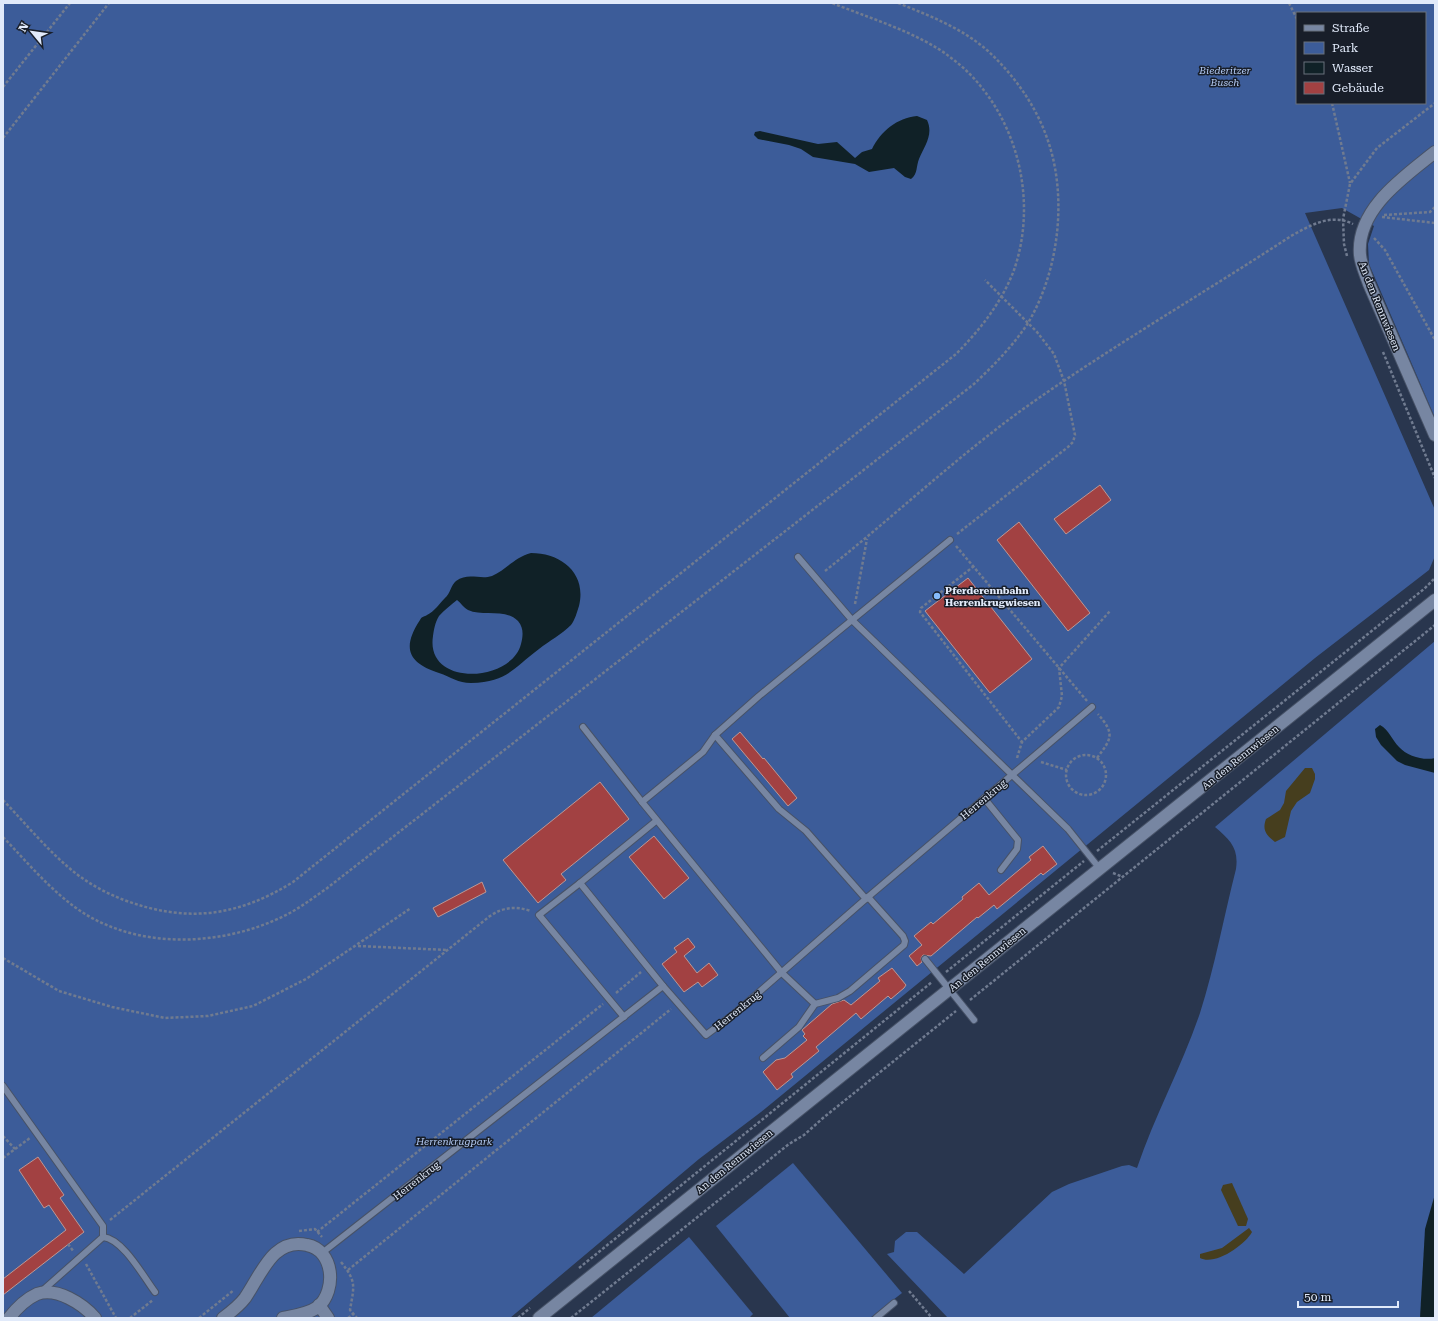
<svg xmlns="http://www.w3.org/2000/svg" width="1438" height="1321" font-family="'Roboto Serif',serif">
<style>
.green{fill:#3c5c99;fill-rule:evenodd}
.sand{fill:#463e1e}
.water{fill:#102127;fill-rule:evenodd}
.building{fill:#a24142;stroke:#bd9794}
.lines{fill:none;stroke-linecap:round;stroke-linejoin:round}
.lane-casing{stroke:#475267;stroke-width:8}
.street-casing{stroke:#475267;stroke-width:14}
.path{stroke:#707b90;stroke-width:2.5;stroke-dasharray:3 2;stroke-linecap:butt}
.lane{stroke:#7786a2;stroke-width:6}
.street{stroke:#7786a2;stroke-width:12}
.poi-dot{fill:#86bbfb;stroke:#181e29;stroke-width:1.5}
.labels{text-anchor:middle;stroke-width:3;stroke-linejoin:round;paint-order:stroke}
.park-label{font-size:10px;font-style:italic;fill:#b4cbf5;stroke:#181e29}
.street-label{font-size:10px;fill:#e1eafa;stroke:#181e29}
.poi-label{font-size:10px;font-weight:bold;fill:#e1eafa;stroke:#181e29;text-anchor:start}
</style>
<rect width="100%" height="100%" fill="#29364e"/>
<!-- green -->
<g class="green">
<path d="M3,3H1435V418L1369,264L1368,244L1374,226L1342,208L1305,213L1435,510V556L1429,570L1315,658L761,1112L699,1159L510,1318H3ZM1297,13H1425V103H1297Z"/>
<path d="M1435,641V1318H948L887,1254L894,1252L895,1241L906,1232H917L964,1274L1052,1192L1069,1184L1122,1166L1129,1165L1137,1168C1155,1115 1182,1066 1200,1013C1215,966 1224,916 1236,869C1239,848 1230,840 1215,827Z"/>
<polygon points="793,1163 902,1293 870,1318 790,1318 716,1226"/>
<polygon points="689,1237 753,1314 749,1318 591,1318"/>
</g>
<!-- sand -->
<g class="sand">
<path d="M1305,768H1312L1315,774V779L1310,793L1297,802L1291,811L1285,837L1275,842C1266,835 1262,830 1266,819L1280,810L1284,803L1286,791Z"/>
<polygon points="1232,1183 1248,1219 1246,1226 1238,1226 1221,1190 1223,1185"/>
<path d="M1249,1228L1252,1232C1245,1245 1215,1266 1200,1258V1254L1222,1248Z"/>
</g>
<!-- water -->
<g class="water">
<path d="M917,116L927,120C934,135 924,146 919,159C916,166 918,174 911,179L905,177L894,168L869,172L855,164L813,157L801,149L789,145L758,139L754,135L755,132L760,131L818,144L837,142L855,158L862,152L872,149C881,131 897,118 917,116Z"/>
<path d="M531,553C561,553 587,573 579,606C577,612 575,620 571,625C562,634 549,641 539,649C513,668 508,682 471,683C458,683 451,677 439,673C409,663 401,649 420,620C422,616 424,617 427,615C434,612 440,603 445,598C450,594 451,585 456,581C468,572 480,580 492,576C506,570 515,557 531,553ZM457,600C461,603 464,608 468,610C483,617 505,608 518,621C524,628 523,636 521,644C511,683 425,687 433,636C434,629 435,623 439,616C444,610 451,605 457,600Z"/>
<path d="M1380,725C1389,730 1392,740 1399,747C1407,756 1424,761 1435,758V773L1405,765L1397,761L1381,745L1376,737L1375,729Z"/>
<polygon points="1435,1194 1435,1318 1420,1318 1425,1229"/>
</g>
<!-- building -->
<g class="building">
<polygon points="1100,485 1111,500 1066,534 1054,519"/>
<polygon points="1019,522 1090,613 1068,631 997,540"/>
<polygon points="968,578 1032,659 990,693 925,611"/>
<polygon points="740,732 763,759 764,758 797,798 788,806 732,739"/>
<polygon points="600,782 629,819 561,874 566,880 538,903 503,860"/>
<polygon points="654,836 689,878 664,899 629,857"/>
<polygon points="1043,846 1057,864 1043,875 1041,873 997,909 994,905 978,918 977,917 931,956 923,955 921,958 922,962 917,966 909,956 922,945 914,936 931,922 933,924 963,899 962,897 979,883 989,895 1031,860 1029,857"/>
<polygon points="482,882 486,892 438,917 433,908"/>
<polygon points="688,938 695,947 684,956 697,973 709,963 718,975 702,987 698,982 684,992 662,964 677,952 674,948"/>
<polygon points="892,968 906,985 904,988 891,999 888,996 861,1019 856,1013 816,1047 819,1051 791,1074 793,1077 777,1090 763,1072 765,1070 776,1060 785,1058 807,1040 803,1036 805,1034 802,1030 832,1004 844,1000 851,1005 880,981 878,978"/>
<polygon points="38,1157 64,1195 60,1198 84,1232 3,1295 3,1279 66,1230 49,1205 44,1208 19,1170"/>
</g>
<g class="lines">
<!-- lane casing -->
<g class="lane-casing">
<g id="lane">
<polyline points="798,557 852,620 1068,829 1100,869"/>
<polyline points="583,727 642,802"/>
<polyline points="715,735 779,809 806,831 866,899"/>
<polyline points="984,798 1018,840 1017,849 1001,870"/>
<polyline points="580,883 656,821"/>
<polyline points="925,959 974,1020"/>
<polyline points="815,1004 782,973 642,802 703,752 715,735 759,696 950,540"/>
<polyline points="624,1017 539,915 580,883 663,986"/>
<polyline points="763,1058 799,1027 815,1004 838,998 850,991 904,945 905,941 903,936 868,897"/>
<polyline points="3,1086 103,1226 103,1237 42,1291"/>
<path d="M103,1237C123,1239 143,1276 155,1292"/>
<polyline points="322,1253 663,986 706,1035 734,1014 868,897 1092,707"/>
<polyline points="876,1318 894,1303"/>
</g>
</g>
<!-- street casing -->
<g class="street-casing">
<g id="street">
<path d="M1435,152C1404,177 1356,209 1360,255C1361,265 1366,275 1369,284L1435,435"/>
<polyline points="319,1305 328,1318"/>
<path d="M9,1318C16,1309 26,1299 37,1294C57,1287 83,1304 95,1318"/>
<path d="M223,1318C231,1312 239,1306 245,1298C261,1275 273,1237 307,1245C334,1250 337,1290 318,1307C308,1314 294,1316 283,1318"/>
<polyline points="539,1318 1435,600"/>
</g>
</g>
<!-- path -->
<g class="path">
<polyline points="1289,3 1297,19"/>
<polyline points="3,87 70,3"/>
<polyline points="1332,103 1350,183"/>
<polyline points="3,138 109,3"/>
<polyline points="1384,215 1430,212 1435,207"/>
<polyline points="1382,217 1435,223"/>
<polyline points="1374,238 1385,250 1435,340"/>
<polyline points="1347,256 1344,244 1343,219 1350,184 1377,148 1435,103"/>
<polyline points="1383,352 1435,478"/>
<polyline points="957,534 1068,447 1073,442 1075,435 1064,381 1054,354 1037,332 985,280"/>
<polyline points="956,546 1087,701"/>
<polyline points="974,566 921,608 920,612 1022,742"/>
<path d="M825,571C891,519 951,462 1019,412C1107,349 1201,295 1291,236C1311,225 1331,213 1353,224"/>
<polyline points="855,604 867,539"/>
<circle cx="1086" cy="775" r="20"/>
<polyline points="1017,758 1022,742 1059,707 1062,696 1059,668 1110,611"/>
<path d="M1097,758C1112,738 1115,734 1098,714"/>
<polyline points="1041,762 1067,770"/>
<path d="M3,800C26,824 48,851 74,872C89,884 106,893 124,900C186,923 237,917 293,882L956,354C980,330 1002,302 1014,270C1040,195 1014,104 950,57C919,33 869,18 832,3"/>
<path d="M3,837C25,860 46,885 72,905C132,951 222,948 288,914C301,907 313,898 326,889L974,384C994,365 1013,346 1028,323C1059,271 1068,196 1047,138C1036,106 1014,75 988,51C962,28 930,16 898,3"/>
<polyline points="1097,851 1424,589 1435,578"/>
<polyline points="1113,873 1123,877"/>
<polyline points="358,946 447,950"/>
<polyline points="3,958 59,991 112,1007 165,1018 208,1016 253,1006 306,979 411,908"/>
<polyline points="946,972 1084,861"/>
<polyline points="616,993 641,972"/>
<polyline points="970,1000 1435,625"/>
<polyline points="3,1136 15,1149"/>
<polyline points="3,1158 30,1138"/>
<path d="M110,1220L490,916C503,907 516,906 531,911"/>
<polyline points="299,1231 315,1229 322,1237"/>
<polyline points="317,1232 603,1004"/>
<polyline points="68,1244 74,1252"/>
<path d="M341,1262C357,1282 354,1286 350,1310L357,1318"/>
<polyline points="86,1264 116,1318"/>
<polyline points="579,1268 932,982"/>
<polyline points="348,1270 671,1009"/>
<polyline points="909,1291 932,1318"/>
<polyline points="130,1318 153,1300"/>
<polyline points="199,1318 234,1290"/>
<polyline points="348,1318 353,1314"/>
<polyline points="518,1318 530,1308"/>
<polyline points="571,1318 789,1144 804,1135 823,1118 956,1011"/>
</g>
<!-- lane -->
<use href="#lane" class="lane"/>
<!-- street -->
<use href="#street" class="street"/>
</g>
<!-- markers -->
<circle class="poi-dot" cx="937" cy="596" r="4"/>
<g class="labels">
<!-- park labels -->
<g class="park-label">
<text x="1225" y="74">Biederitzer<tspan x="1225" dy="12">Busch</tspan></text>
<text x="454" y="1145">Herrenkrugpark</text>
</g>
<!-- street labels -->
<g class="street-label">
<text transform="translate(1380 306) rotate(68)" y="4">An den Rennwiesen</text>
<text transform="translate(1240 757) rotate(-39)" y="4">An den Rennwiesen</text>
<text transform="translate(983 799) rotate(-40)" y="4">Herrenkrug</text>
<text transform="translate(987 959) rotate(-39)" y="4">An den Rennwiesen</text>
<text transform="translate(737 1010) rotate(-39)" y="4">Herrenkrug</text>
<text transform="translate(734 1161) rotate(-39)" y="4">An den Rennwiesen</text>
<text transform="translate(416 1180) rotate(-38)" y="4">Herrenkrug</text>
</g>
<!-- poi labels -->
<g class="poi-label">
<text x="945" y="594">Pferderennbahn<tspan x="945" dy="12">Herrenkrugwiesen</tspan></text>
</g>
</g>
<!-- border -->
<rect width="1438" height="1321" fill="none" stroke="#e1eafa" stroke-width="8"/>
<!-- legend -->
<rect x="1296" y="12" width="130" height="92" fill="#181e29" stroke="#68707d"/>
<rect x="1304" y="25" width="20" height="6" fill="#7786a2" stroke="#68707d"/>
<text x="1332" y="32" font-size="12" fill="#e1eafa">Straße</text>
<rect x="1304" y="42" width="20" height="12" fill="#3c5c99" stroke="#68707d"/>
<text x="1332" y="52" font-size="12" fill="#e1eafa">Park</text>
<rect x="1304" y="62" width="20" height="12" fill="#102127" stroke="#68707d"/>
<text x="1332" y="72" font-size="12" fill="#e1eafa">Wasser</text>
<rect x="1304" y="82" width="20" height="12" fill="#a24142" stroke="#68707d"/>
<text x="1332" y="92" font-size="12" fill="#e1eafa">Gebäude</text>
<!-- north arrow -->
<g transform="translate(32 32) rotate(299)" stroke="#181e29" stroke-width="3" paint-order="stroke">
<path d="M0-3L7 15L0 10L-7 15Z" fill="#e1eafa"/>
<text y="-6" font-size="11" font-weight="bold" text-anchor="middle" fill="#e1eafa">N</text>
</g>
<!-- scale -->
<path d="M1298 1301v6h100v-6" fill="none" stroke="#e1eafa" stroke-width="2"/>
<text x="1304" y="1301" font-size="12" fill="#e1eafa" stroke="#181e29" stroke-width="3" paint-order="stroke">50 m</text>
</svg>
